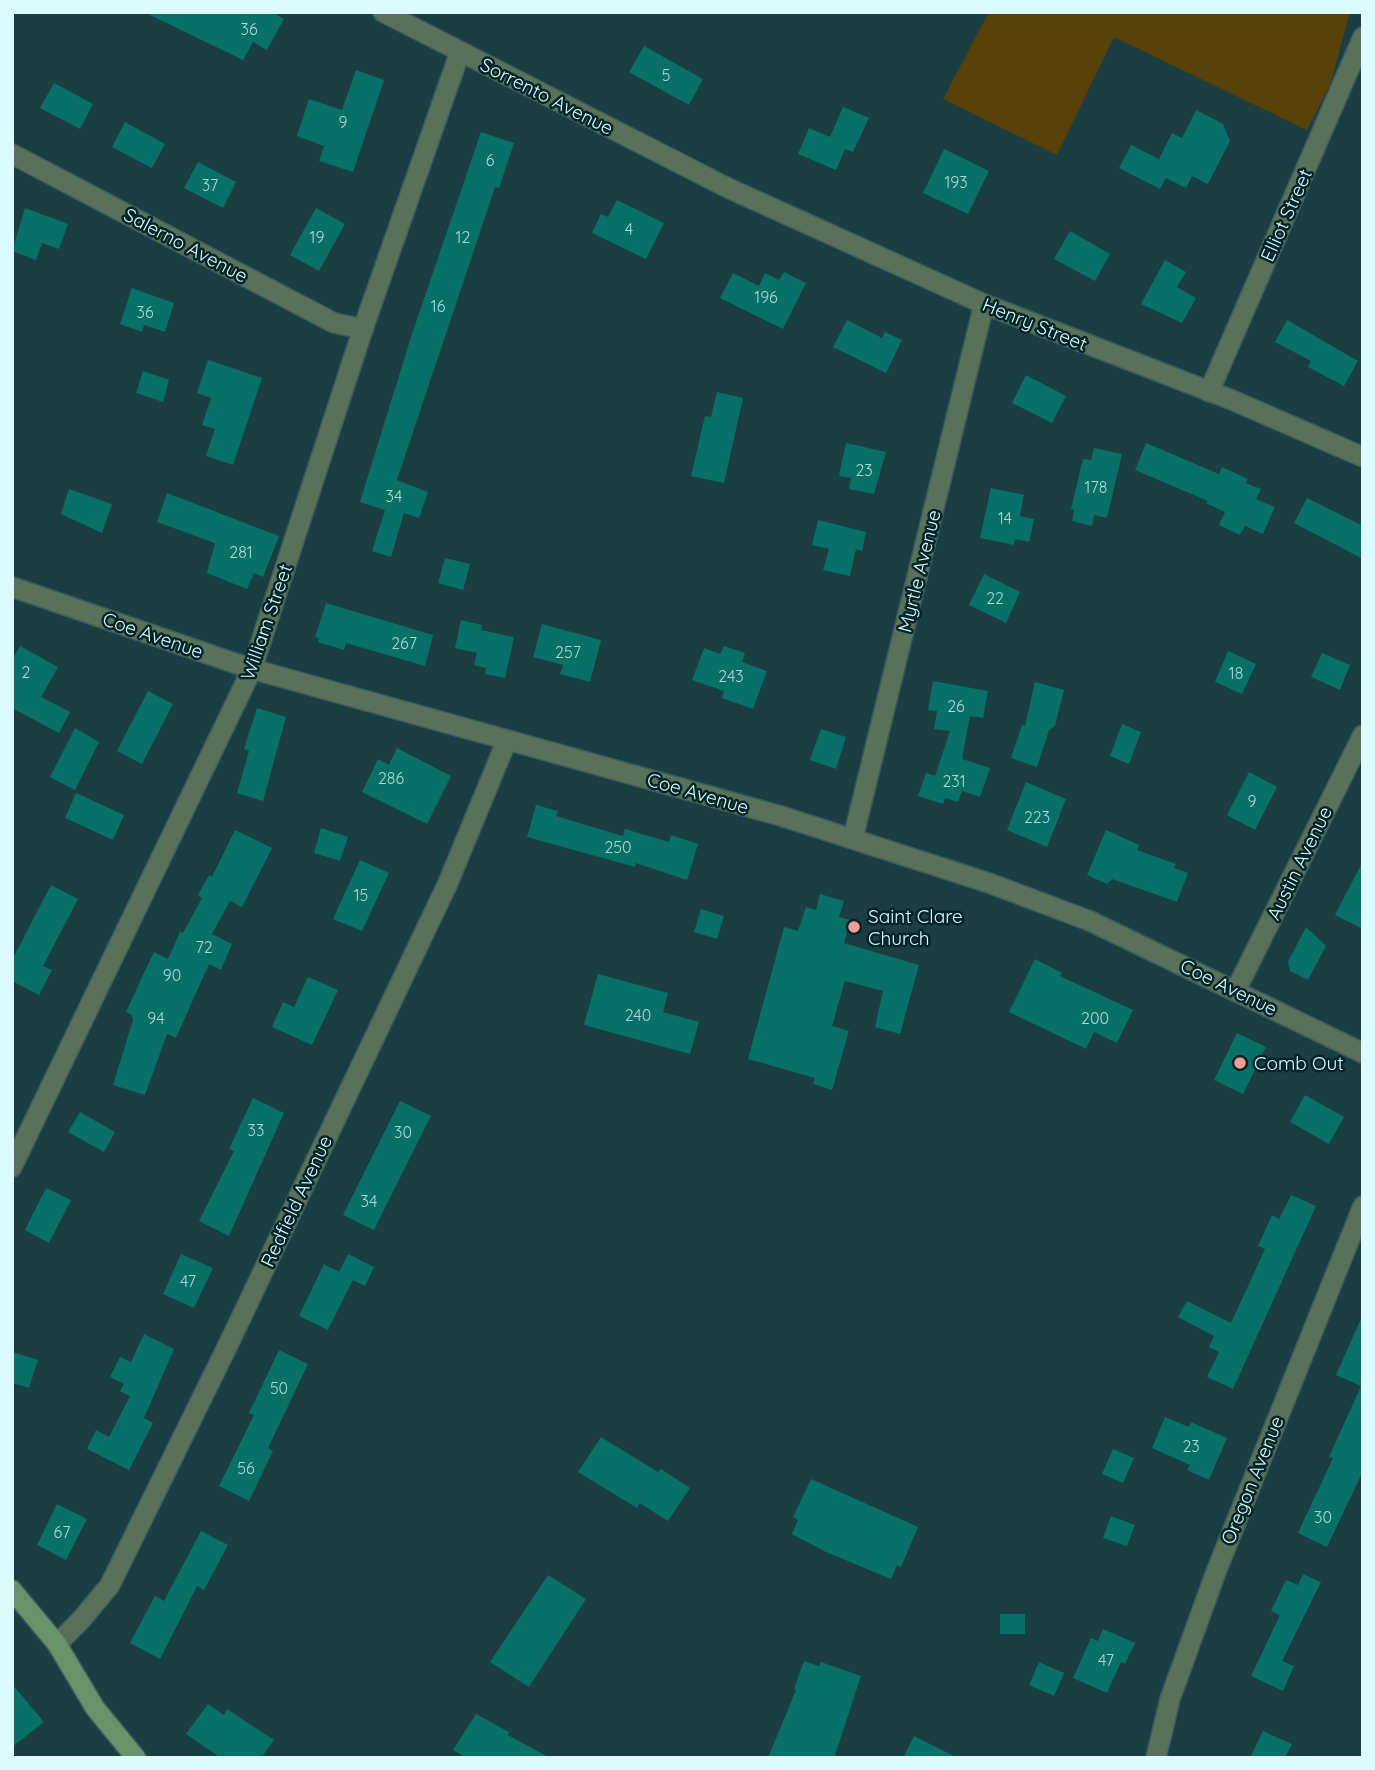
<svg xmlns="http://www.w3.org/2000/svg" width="1375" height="1770" font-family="Quicksand,sans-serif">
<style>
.green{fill:#58420a}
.building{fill:#097067}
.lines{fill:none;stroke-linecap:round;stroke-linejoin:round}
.minor-casing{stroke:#395c60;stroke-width:22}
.tertiary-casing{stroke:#395c60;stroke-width:22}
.secondary-casing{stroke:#395c60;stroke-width:22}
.minor{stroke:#597159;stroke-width:19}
.tertiary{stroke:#597159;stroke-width:19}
.secondary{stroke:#69916a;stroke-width:19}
.poi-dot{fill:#f59c94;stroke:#002529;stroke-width:2.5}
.labels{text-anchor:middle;stroke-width:5;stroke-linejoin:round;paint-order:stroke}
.number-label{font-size:16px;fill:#a8d8d9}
.street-label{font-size:19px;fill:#ddfbff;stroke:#002529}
.poi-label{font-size:19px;fill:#ddfbff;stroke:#002529;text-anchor:start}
</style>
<rect width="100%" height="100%" fill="#1a3e42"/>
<!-- green -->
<polygon class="green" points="989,12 1350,12 1330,85 1307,130 1114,37 1057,155 943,99"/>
<!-- building -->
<g class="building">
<polygon points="144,12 272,12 284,19 267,50 253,42 243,60"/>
<polygon points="644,46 703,79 689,105 629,72"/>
<polygon points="356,70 384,80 353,172 319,161 324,146 297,136 309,99 342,110"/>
<polygon points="54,83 93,104 80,129 40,108"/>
<polygon points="843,107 869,118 853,152 845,149 836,170 798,154 809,128 830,137"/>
<polygon points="1196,110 1223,124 1230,141 1208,184 1192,176 1186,188 1166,178 1160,189 1119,168 1131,145 1159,159 1172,133 1182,138"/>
<polygon points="125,122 165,144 152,168 112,147"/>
<polygon points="481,132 514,143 499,188 495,187 397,480 428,492 419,518 404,513 391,557 372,551 385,510 360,502 411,337"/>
<polygon points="944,149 989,171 968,214 923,193"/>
<polygon points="198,162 236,182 223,208 184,188"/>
<polygon points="617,200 664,223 646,259 592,233 601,214 608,217"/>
<polygon points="25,208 68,224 59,249 42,243 36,260 12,251"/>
<polygon points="316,208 345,224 319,271 290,255"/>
<polygon points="1070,231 1110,254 1095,281 1054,259"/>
<polygon points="1165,260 1186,272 1177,287 1196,298 1182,323 1141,304"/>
<polygon points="784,272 806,283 783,329 720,298 733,273 759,286 765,273 779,280"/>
<polygon points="132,288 174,303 165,332 144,325 142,332 120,324"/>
<polygon points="847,320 882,338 885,332 902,340 886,373 833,347"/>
<polygon points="1287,320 1358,361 1344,386 1308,367 1311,361 1275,342"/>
<polygon points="208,360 262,378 233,465 206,456 215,429 202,425 211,398 197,393"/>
<polygon points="143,371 169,380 163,402 136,393"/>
<polygon points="1026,375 1066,396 1052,423 1012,403"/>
<polygon points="717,392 743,398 724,483 691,476 705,416 711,417"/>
<polygon points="846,443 886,452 874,494 849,489 851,478 839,476"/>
<polygon points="1146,443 1219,474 1222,467 1248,479 1246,483 1261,489 1256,499 1275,507 1263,534 1245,526 1240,535 1219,525 1225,512 1206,503 1208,501 1135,470"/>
<polygon points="1094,448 1122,454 1107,518 1094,515 1092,526 1072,521 1074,510 1071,509 1083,459 1091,460"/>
<polygon points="991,488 1024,495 1020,516 1034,519 1029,542 1015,539 1014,545 980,538"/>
<polygon points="69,489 112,504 102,533 61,514"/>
<polygon points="167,493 279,536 263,577 254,573 247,589 207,573 215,543 157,522"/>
<polygon points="1307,498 1363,526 1363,559 1294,523"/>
<polygon points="818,520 866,532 862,551 856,549 850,576 823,570 829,549 812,545"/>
<polygon points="445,558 470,564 463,590 438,583"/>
<polygon points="984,574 1020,592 1006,623 969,605"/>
<polygon points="326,603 433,635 425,666 346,643 344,650 318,642 319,638 315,637"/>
<polygon points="461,620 482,625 481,630 514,637 505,678 485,674 486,668 474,665 477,653 455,648"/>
<polygon points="542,624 601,640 590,682 560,674 563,665 533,657"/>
<polygon points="20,646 58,667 41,697 70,712 59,733 12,708 12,660"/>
<polygon points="724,646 745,653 742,662 767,671 753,709 722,698 724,691 692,680 704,648 720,654"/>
<polygon points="1228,651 1256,664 1242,694 1215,682"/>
<polygon points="1322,653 1350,665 1340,690 1311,677"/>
<polygon points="933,681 988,691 983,718 970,716 962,759 990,768 980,797 962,791 958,802 945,798 943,804 918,796 926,773 935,776 950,731 934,729 937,711 928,710"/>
<polygon points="1035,682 1064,690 1055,726 1049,730 1037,767 1011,758 1022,725 1025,726"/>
<polygon points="148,691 173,704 142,764 117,751"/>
<polygon points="257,708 286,717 263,801 237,793 249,751 244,749"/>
<polygon points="1122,724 1141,732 1129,764 1110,756"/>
<polygon points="75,728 99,742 75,790 50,777"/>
<polygon points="821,729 846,737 836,769 810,760"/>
<polygon points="397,748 451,776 427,824 362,792 378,759 389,765"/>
<polygon points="1249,772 1277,787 1255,830 1227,815"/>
<polygon points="1026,782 1066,799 1047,847 1007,830"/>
<polygon points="76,793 124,815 113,840 65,818"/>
<polygon points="536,805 558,811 556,816 623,836 625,829 669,842 671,835 698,844 687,880 636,863 635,867 527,837"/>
<polygon points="321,828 348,837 340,861 314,853"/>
<polygon points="235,830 272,848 242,907 230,901 212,934 232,944 221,970 209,964 176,1038 167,1034 145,1095 113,1085 133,1020 132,1015 126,1012 142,977 154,952 168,959 180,932 183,933 202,898 198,895 209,875 212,877"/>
<polygon points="1106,830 1139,845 1137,850 1176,864 1174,868 1188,873 1177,902 1112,879 1107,884 1087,875"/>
<polygon points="360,860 389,873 362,931 333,919"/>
<polygon points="1363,861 1363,929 1335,915"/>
<polygon points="51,885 78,899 43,966 52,970 39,995 12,981 12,960"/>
<polygon points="820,894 844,901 839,917 850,920 844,943 919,965 900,1034 875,1027 883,991 845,981 832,1026 849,1031 832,1090 813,1084 815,1078 748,1059 784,927 798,931 806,907 816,910"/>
<polygon points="701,909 724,916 717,939 694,932"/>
<polygon points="1306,927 1326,946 1308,980 1290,971 1288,962"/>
<polygon points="1035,959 1062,973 1060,976 1133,1010 1117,1043 1094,1032 1086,1049 1009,1012"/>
<polygon points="598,974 668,993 663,1012 699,1022 690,1054 584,1025"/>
<polygon points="308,977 338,990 312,1045 272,1027 283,1002 294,1007"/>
<polygon points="1237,1033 1266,1047 1243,1094 1214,1080"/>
<polygon points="1305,1095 1344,1117 1329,1144 1290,1122"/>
<polygon points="253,1098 284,1113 229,1236 199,1221 234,1151 229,1149"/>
<polygon points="400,1101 431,1116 374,1230 343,1215"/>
<polygon points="80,1112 115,1132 104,1152 68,1132"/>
<polygon points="46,1188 71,1200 49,1243 25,1230"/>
<polygon points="1291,1195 1316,1206 1233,1389 1207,1377 1219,1352 1209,1347 1214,1336 1178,1317 1187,1301 1231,1323 1265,1249 1258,1246 1272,1215 1279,1219"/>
<polygon points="181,1254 213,1268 194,1308 163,1294"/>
<polygon points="348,1254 374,1267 365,1286 353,1280 328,1330 299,1316 324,1264 339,1272"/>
<polygon points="1363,1314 1363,1471 1327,1547 1298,1533 1333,1458 1329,1457 1361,1386 1336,1375"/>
<polygon points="144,1334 174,1349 144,1418 153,1423 129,1470 87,1449 96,1430 109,1437 130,1396 120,1391 124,1384 110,1377 120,1357 131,1362"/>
<polygon points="279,1350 308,1364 268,1448 273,1451 249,1501 219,1486 254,1415 249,1413"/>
<polygon points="12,1352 38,1360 29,1388 12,1383"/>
<polygon points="1165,1417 1189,1427 1191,1422 1227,1438 1209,1480 1187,1470 1190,1465 1152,1448"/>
<polygon points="601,1437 658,1472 661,1469 690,1488 668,1521 640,1503 637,1508 578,1472"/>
<polygon points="1113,1449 1134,1458 1123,1483 1102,1474"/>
<polygon points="811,1479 918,1527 901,1567 897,1565 891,1579 826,1552 792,1534 798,1520 793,1517"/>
<polygon points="57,1504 87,1519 66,1560 37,1545"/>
<polygon points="1111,1516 1135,1525 1127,1546 1103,1538"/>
<polygon points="201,1531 228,1545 204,1590 197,1586 160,1659 130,1643 155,1596 164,1601"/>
<polygon points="1303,1574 1321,1582 1282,1661 1294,1666 1283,1691 1251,1676 1280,1615 1271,1611 1286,1580 1298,1585"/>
<polygon points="548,1575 586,1599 529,1687 490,1662"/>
<rect x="1000" y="1614" width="25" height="20"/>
<polygon points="1103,1629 1135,1643 1125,1664 1121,1662 1107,1693 1073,1678 1091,1638 1098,1641"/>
<polygon points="804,1661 819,1666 821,1662 861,1676 834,1758 768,1758 796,1690 794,1689"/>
<polygon points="1039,1662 1064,1673 1054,1696 1029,1685"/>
<polygon points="12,1684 44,1722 12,1747"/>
<polygon points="208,1704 224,1715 227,1709 274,1740 261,1758 221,1758 186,1734"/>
<polygon points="476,1714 509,1732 508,1735 550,1758 467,1758 453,1750"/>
<polygon points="1263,1731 1292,1744 1285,1758 1250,1758"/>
<polygon points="914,1736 958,1758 903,1758"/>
</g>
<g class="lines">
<!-- minor casing -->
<g class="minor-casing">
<g id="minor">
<polyline points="383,12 728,188 984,304 1232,400 1363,457"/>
<polyline points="12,154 334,323 363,329"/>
<polyline points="1209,392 1363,37"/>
<polyline points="853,838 984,304"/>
<polyline points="1236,990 1363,735"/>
<polyline points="12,1167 252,669 363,329 460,52"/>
<polyline points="57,1644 81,1620 110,1585 229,1343 448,883 507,740"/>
<polyline points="1156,1758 1170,1699 1216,1572 1363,1206"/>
</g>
</g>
<!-- tertiary casing -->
<g class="tertiary-casing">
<polyline id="tertiary" points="12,587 252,669 781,816 989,883 1090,921 1363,1053"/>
</g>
<!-- secondary casing -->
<g class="secondary-casing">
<polyline id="secondary" points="12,1590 57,1644 95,1708 136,1758"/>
</g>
<!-- minor -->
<use href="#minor" class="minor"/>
<!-- tertiary -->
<use href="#tertiary" class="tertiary"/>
<!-- secondary -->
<use href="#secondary" class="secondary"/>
</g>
<!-- markers -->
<g class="poi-dot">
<circle cx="854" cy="927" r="7"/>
<circle cx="1240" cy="1063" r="7"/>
</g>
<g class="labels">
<!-- number labels -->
<g class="number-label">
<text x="249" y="35">36</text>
<text x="666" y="81">5</text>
<text x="343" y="128">9</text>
<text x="490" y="166">6</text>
<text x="956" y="188">193</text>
<text x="210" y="191">37</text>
<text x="629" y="235">4</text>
<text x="317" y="243">19</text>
<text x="463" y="243">12</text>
<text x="766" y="303">196</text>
<text x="438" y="312">16</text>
<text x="145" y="318">36</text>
<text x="864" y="476">23</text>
<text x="1096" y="493">178</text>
<text x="394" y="502">34</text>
<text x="1005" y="524">14</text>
<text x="241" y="558">281</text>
<text x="995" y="604">22</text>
<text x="404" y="649">267</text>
<text x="568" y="658">257</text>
<text x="26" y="678">2</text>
<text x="1236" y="679">18</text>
<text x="731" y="682">243</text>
<text x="956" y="712">26</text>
<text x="391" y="784">286</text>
<text x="954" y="787">231</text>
<text x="1252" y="807">9</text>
<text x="1037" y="823">223</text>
<text x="618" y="853">250</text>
<text x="361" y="901">15</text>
<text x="204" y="953">72</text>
<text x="172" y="981">90</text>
<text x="638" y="1021">240</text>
<text x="156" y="1024">94</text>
<text x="1095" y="1024">200</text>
<text x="256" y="1136">33</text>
<text x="403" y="1138">30</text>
<text x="369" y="1207">34</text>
<text x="188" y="1287">47</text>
<text x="279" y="1394">50</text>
<text x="1191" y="1452">23</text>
<text x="246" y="1474">56</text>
<text x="1323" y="1523">30</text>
<text x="62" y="1538">67</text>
<text x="1106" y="1666">47</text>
</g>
<!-- street labels -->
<g class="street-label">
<text transform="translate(547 96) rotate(27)" y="7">Sorrento Avenue</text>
<text transform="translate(1286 215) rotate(-66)" y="7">Elliot Street</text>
<text transform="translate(186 245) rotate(28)" y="7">Salerno Avenue</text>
<text transform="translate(1035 324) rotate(22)" y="7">Henry Street</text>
<text transform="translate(919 571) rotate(-76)" y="7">Myrtle Avenue</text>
<text transform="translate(266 622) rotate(-71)" y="7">William Street</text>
<text transform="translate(153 635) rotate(19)" y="7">Coe Avenue</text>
<text transform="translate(698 793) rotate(16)" y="7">Coe Avenue</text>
<text transform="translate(1299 863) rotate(-64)" y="7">Austin Avenue</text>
<text transform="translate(1229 987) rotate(26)" y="7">Coe Avenue</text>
<text transform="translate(296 1201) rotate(-65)" y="7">Redfield Avenue</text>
<text transform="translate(1252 1480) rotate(-68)" y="7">Oregon Avenue</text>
</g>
<!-- poi labels -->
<g class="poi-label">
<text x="868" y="923">Saint Clare<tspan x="868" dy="22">Church</tspan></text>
<text x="1254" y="1070">Comb Out</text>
</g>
</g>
<!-- border -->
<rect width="1375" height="1770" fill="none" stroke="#ddfbff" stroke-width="28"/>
</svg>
